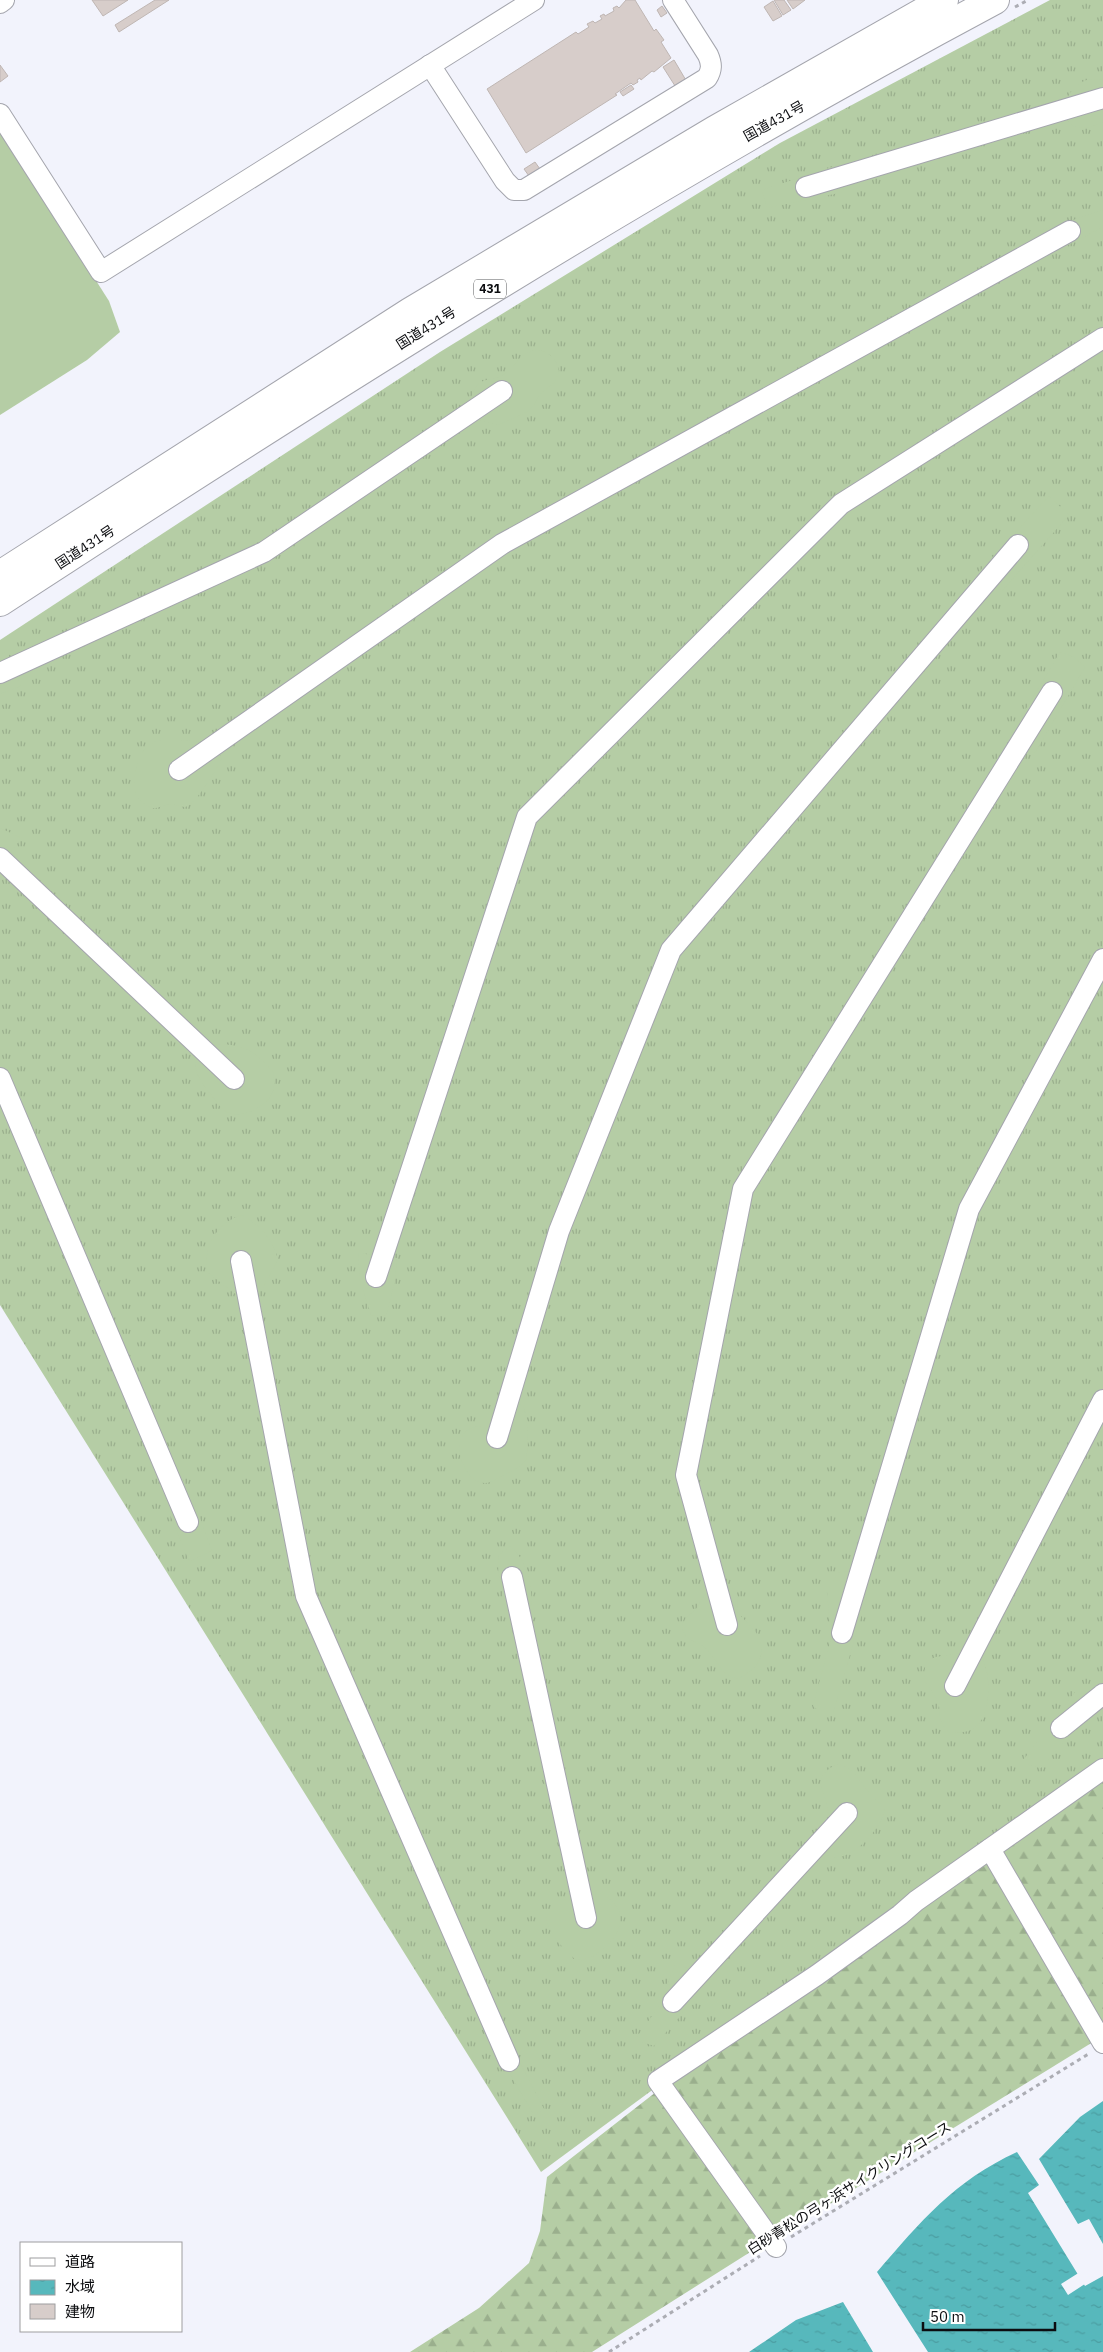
<svg xmlns="http://www.w3.org/2000/svg" width="1103" height="2352" font-family="'IBM Plex Sans','Noto Sans JP',sans-serif">
<style>
.grass{fill:url(#grass-tufts)}
.forest{fill:url(#forest-firs)}
.pitch{fill:#b5cda5}
.water{fill:url(#water-ripples)}
.pier{fill:#f2f3fc}
.building{fill:#d7cdca;stroke:#bfb6b3}
.lines{fill:none;stroke-linecap:round;stroke-linejoin:round}
.minor-casing{stroke:#a4a5ad;stroke-width:22}
.highway-casing{stroke:#a4a5ad;stroke-width:30}
.path{stroke:#acadb4;stroke-width:3;stroke-dasharray:4 4;stroke-linecap:butt}
.minor{stroke:#fff;stroke-width:20}
.highway{stroke:#fff;stroke-width:28}
.labels{text-anchor:middle;stroke-width:5;stroke-linejoin:round;paint-order:stroke}
.shield{fill:#fff;stroke:#555658;stroke-width:1}
.shield-label{font-size:12px;font-weight:bold;fill:#0c0d10}
.street-label{font-size:14px;fill:#0c0d10;stroke:#fff}
</style>
<defs>
<pattern id="grass-tufts" width="24" height="20" patternUnits="userSpaceOnUse" patternTransform="scale(1.25)"><rect width="24" height="20" fill="#b5cda5"/><path d="M3 7l-1-3M5 7V3M7 7l1-3M15 17l-1-3M17 17v-4M19 17l1-3" fill="none" stroke="#9aaf8d"/></pattern>
<pattern id="forest-firs" width="22" height="20" patternUnits="userSpaceOnUse" patternTransform="scale(1.25)"><rect width="22" height="20" fill="#b5cda5"/><path d="M5 1l3.5 6h-7zM16 11l3.5 6h-7z" fill="#9aaf8d"/></pattern>
<pattern id="water-ripples" width="26" height="14" patternUnits="userSpaceOnUse" patternTransform="scale(1.25)"><rect width="26" height="14" fill="#57b8bc"/><path d="M2 4q2-2 4 0t4 0M15 11q2-2 4 0t4 0" fill="none" stroke="#4b9da1"/></pattern>
</defs>
<rect width="100%" height="100%" fill="#f2f3fc"/>
<!-- grass -->
<polygon class="grass" points="1050,0 1103,0 1103,1758 541,2172 0,1305 0,640 440,352 780,143"/>
<!-- forest -->
<g class="forest">
<polygon points="1103,1780 1103,2033 1000,1851"/>
<polygon points="984,1862 989,1863 1093,2042 775,2238 669,2088 673,2080"/>
<polygon points="656,2092 763,2244 592,2352 410,2352 479,2308 529,2263 540,2231 547,2177"/>
</g>
<!-- pitch -->
<g class="pitch">
<path d="M1089,79L1103,80V122C1097,124 1091,128 1084,128C1058,130 1057,90 1089,79Z"/>
<polygon points="0,130 109,301 120,332 87,360 0,415"/>
<polygon points="838,165 844,192 767,208 762,190"/>
<polygon points="1103,210 1103,227 1051,254 1040,231"/>
<path d="M534,350C549,350 556,358 559,371L555,382L539,395L534,405L527,412L498,425L478,420L470,402C477,371 492,385 507,372C519,361 517,357 534,350Z"/>
<polygon points="1049,496 1069,515 1002,591 978,573"/>
<polygon points="7,651 21,686 0,694 0,655"/>
<polygon points="1060,652 1074,657 1085,667 1035,753 1008,739"/>
<path d="M158,740C177,741 213,736 222,758C218,767 195,806 185,807C180,807 175,804 170,804C163,805 158,809 151,808C145,804 139,801 136,795C132,783 136,758 145,749C148,745 153,743 158,740Z"/>
<polygon points="0,828 22,838 0,864"/>
<path d="M214,1044C243,1044 255,1050 273,1072C274,1078 275,1085 273,1091C269,1105 246,1117 232,1114C222,1112 218,1103 212,1096C195,1075 185,1060 214,1044Z"/>
<path d="M242,1215C259,1224 274,1241 278,1260L262,1289L256,1294L238,1296L207,1272C203,1247 217,1222 242,1215Z"/>
<polygon points="358,1253 397,1258 395,1281 386,1316 371,1315 360,1280"/>
<path d="M516,1403L523,1406C529,1422 529,1443 526,1460C519,1469 513,1470 504,1475C497,1478 494,1482 486,1483C463,1485 441,1427 483,1426L503,1406Z"/>
<polygon points="174,1464 192,1496 212,1551 189,1561 166,1505 161,1469"/>
<path d="M510,1546C527,1560 531,1583 532,1604L522,1613L507,1610L503,1603V1584L498,1574L499,1555Z"/>
<polygon points="850,1571 866,1578 871,1583 833,1713 821,1713 813,1706 831,1638 827,1592 838,1573"/>
<path d="M720,1584L730,1586L737,1591L738,1613C743,1619 751,1625 755,1631C770,1653 758,1669 738,1679C717,1673 718,1659 704,1647C699,1643 692,1641 686,1637L682,1628L685,1619L696,1609L707,1591Z"/>
<path d="M962,1653L981,1657C992,1673 992,1718 973,1729C966,1733 958,1732 950,1733C934,1718 944,1713 936,1698C933,1691 925,1684 924,1677C924,1672 925,1667 927,1662L935,1657Z"/>
<polygon points="1078,1688 1086,1688 1099,1701 1102,1707 1069,1736 1041,1768 1029,1765 1024,1759"/>
<path d="M837,1764C854,1767 856,1778 867,1790C872,1797 879,1802 885,1808C884,1827 845,1871 825,1853C823,1850 821,1845 819,1842C822,1834 830,1821 828,1811C826,1789 808,1779 837,1764Z"/>
<path d="M584,1875C594,1880 596,1885 603,1893C608,1899 616,1903 619,1911C625,1929 610,1945 595,1955C590,1959 582,1959 576,1960C564,1949 548,1934 546,1917L565,1898L570,1885Z"/>
<polygon points="676,1962 693,1971 682,2014 654,2046 642,2042 637,2037 659,2006"/>
<polygon points="501,2026 544,2109 534,2115 487,2035"/>
</g>
<!-- water -->
<g class="water">
<polygon points="1103,2101 1103,2244 1089,2219 1078,2224 1039,2159 1080,2117"/>
<path d="M1017,2152L1039,2185L1028,2193L1085,2286L1103,2276V2352H928L877,2272C921,2221 954,2181 1017,2152Z"/>
<polygon points="843,2302 873,2352 749,2352 796,2320"/>
</g>
<!-- pier -->
<polygon class="pier" points="1080,2272 1086,2283 1091,2280 1068,2295 1061,2284"/>
<!-- building -->
<g class="building">
<polygon points="92,0 128,0 103,16"/>
<polygon points="155,0 169,0 119,32 115,25"/>
<polygon points="626,0 635,0 654,31 656,29 664,40 661,42 671,58 654,72 652,71 641,80 640,78 637,80 638,82 633,85 631,83 615,94 617,95 526,153 487,89 576,32 578,34 589,27 587,24 593,21 595,23 602,19 600,16 604,14 605,16 614,11 613,8 617,6 619,8"/>
<polygon points="774,0 784,0 791,10 783,15"/>
<polygon points="787,0 805,0 793,9"/>
<polygon points="773,1 782,16 773,21 764,7"/>
<polygon points="662,6 667,13 661,17 657,10"/>
<polygon points="674,60 687,82 677,89 663,67"/>
<polygon points="0,65 8,76 0,82"/>
<polygon points="631,85 634,89 623,96 620,92"/>
<polygon points="535,162 540,169 529,176 524,169"/>
</g>
<g class="lines">
<!-- minor casing -->
<g class="minor-casing">
<g id="minor">
<polyline points="0,3 4,0"/>
<path d="M430,65L505,181L514,190H524L707,78C712,70 712,64 708,55L673,0"/>
<polyline points="0,114 101,272 534,0"/>
<polyline points="806,187 1103,98"/>
<polyline points="0,673 264,552 502,391"/>
<polyline points="179,770 502,544 1070,231"/>
<polyline points="0,858 234,1079"/>
<polyline points="0,1078 188,1522"/>
<polyline points="241,1261 306,1596 509,2061"/>
<polyline points="376,1277 527,817 841,504 1103,338"/>
<polyline points="497,1438 559,1231 671,950 1018,545"/>
<polyline points="512,1577 586,1918"/>
<polyline points="727,1625 686,1475 743,1189 1052,692"/>
<polyline points="842,1633 969,1209 1103,959"/>
<polyline points="955,1686 1103,1400"/>
<polyline points="1061,1728 1103,1694"/>
<polyline points="990,1849 1103,2043"/>
<polyline points="673,2002 847,1813"/>
<polyline points="776,2247 658,2081 817,1975 900,1915 916,1901 1103,1769"/>
</g>
</g>
<!-- highway casing -->
<g class="highway-casing">
<g id="highway">
<polyline points="0,575 410,312 715,130 944,0"/>
<path d="M0,602C325,390 652,183 995,0"/>
</g>
</g>
<!-- path -->
<g class="path">
<polyline points="1015,7 1028,0"/>
<polyline points="791,2237 1090,2053"/>
<polyline points="609,2352 760,2256"/>
</g>
<!-- minor -->
<use href="#minor" class="minor"/>
<!-- highway -->
<use href="#highway" class="highway"/>
</g>
<g class="labels">
<!-- shield labels -->
<rect class="shield" x="474" y="279.5" width="32" height="19" rx="4"/>
<g class="shield-label">
<text x="490" y="293">431</text>
</g>
<!-- street labels -->
<g class="street-label">
<text transform="translate(774 121) rotate(-29)" y="5">国道431号</text>
<text transform="translate(426 328) rotate(-32)" y="5">国道431号</text>
<text transform="translate(85 547) rotate(-33)" y="5">国道431号</text>
<text transform="translate(849 2188) rotate(-32)" y="5">白砂青松の弓ヶ浜サイクリングコース</text>
</g>
</g>
<!-- legend -->
<rect x="20" y="2242" width="162" height="90" fill="#ffffff" stroke="#9e9e9f"/>
<rect x="30" y="2258" width="25" height="8" fill="#ffffff" stroke="#9e9e9f"/>
<text x="65" y="2267" font-size="15" fill="#0c0d10">道路</text>
<rect x="30" y="2280" width="25" height="15" fill="url(#water-ripples)" stroke="#9e9e9f"/>
<text x="65" y="2292" font-size="15" fill="#0c0d10">水域</text>
<rect x="30" y="2304" width="25" height="15" fill="#d7cdca" stroke="#9e9e9f"/>
<text x="65" y="2317" font-size="15" fill="#0c0d10">建物</text>
<!-- scale -->
<path d="M923 2322v8h132v-8" fill="none" stroke="#0c0d10" stroke-width="2.5"/>
<text x="930" y="2322" font-size="15" fill="#0c0d10" stroke="#ffffff" stroke-width="4" paint-order="stroke">50 m</text>
</svg>
